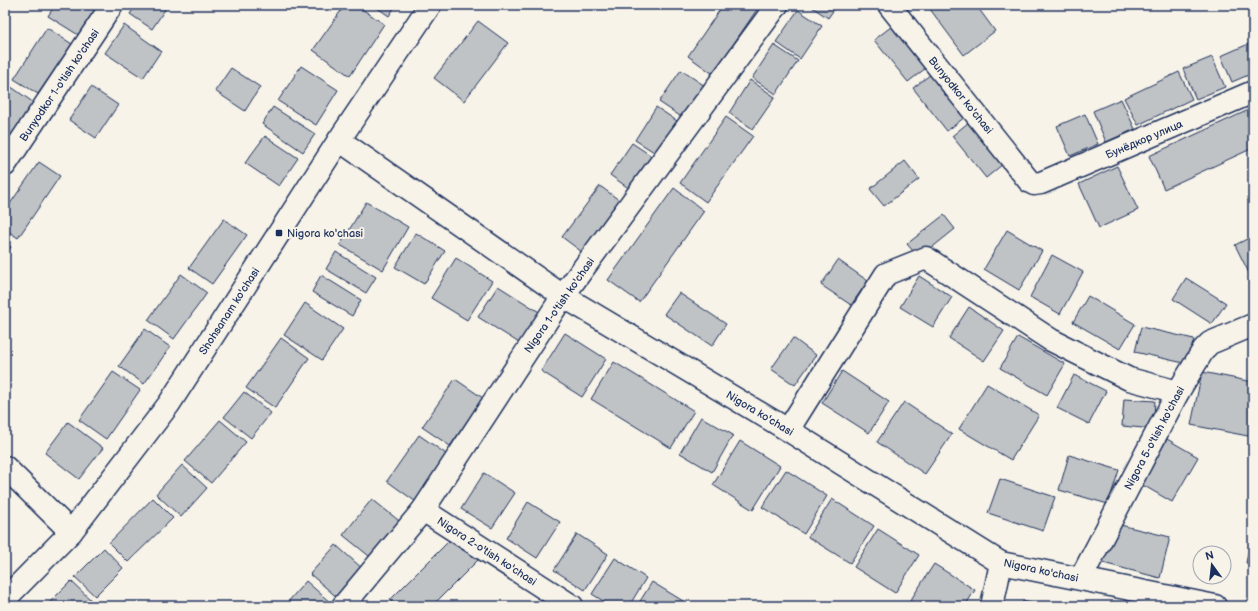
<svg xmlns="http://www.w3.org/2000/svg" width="1258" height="611" font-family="'Balsamiq Sans',sans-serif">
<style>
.building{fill:#c0c3c5;stroke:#1b2f5e}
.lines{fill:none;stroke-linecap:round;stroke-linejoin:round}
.minor-casing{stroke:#1b2f5e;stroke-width:25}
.minor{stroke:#f7f3e8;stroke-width:22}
.poi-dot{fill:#1b2f5e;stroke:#f7f3e8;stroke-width:1.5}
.labels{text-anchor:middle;stroke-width:4;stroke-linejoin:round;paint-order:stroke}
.street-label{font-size:11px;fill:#1b2f5e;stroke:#f7f3e8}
.poi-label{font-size:11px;fill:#1b2f5e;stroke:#f7f3e8;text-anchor:start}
</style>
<rect width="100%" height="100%" fill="#f7f3e8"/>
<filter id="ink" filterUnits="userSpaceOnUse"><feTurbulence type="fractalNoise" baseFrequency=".025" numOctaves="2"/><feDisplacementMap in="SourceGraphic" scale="8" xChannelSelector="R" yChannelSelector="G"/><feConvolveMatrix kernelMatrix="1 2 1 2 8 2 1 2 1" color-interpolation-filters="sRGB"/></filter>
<g filter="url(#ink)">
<!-- building -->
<g class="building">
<polygon points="55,5 100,5 80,36 48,16"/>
<polygon points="136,5 168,5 152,29 130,14"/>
<polygon points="345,5 356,5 384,24 350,76 313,50"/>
<polygon points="373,5 396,5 389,16"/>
<polygon points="723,5 760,5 713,74 688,56"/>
<polygon points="809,5 837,5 828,18"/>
<polygon points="927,5 976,5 995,31 964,55"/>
<polygon points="798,10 822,26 800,59 776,42"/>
<polygon points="478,21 508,43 464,101 434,78"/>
<polygon points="124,25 161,51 143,78 105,53"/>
<polygon points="892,26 926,68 908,82 874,40"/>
<polygon points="47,28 72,44 38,94 14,79"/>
<polygon points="1253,42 1253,73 1232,82 1221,56"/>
<polygon points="774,45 798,61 776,94 752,78"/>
<polygon points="1212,57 1225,87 1196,99 1183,69"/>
<polygon points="301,66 338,90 316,125 278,101"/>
<polygon points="231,68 260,87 245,111 215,91"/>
<polygon points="681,70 705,86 683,118 659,102"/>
<polygon points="1179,72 1192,99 1138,125 1124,98"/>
<polygon points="931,74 965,117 947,131 913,88"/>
<polygon points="750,80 775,97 753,129 729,113"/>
<polygon points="7,84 37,105 5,151 5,87"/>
<polygon points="91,87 118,105 96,138 69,120"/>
<polygon points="1121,99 1135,129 1106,142 1093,111"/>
<polygon points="273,107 315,134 303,152 262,124"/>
<polygon points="656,107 680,123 659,155 635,140"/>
<polygon points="1253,108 1253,148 1164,189 1149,156"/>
<polygon points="1085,114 1098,144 1070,156 1057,126"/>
<polygon points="726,117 753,136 706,202 680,183"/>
<polygon points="969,122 1003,164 986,178 952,136"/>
<polygon points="265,136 298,158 279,186 245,163"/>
<polygon points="632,143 656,159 634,192 610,175"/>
<polygon points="905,161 919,179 884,206 870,189"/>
<polygon points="39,162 60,176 18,238 5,229 5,211"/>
<polygon points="1117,166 1138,210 1099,228 1079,184"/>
<polygon points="600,186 627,206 590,258 562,237"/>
<polygon points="674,188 704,211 639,302 608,280"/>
<polygon points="366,202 408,227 383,270 340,245"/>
<polygon points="944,215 955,229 919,258 907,244"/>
<polygon points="224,219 247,235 212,284 189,268"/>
<polygon points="1007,230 1042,251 1019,290 984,269"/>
<polygon points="416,233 445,251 424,284 395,267"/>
<polygon points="1253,236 1253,281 1235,245"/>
<polygon points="5,244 11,247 5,256"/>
<polygon points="336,252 376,277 366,293 326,269"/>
<polygon points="1052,255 1083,272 1060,314 1030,297"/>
<polygon points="456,258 492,281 467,320 431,298"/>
<polygon points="838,260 868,281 851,305 821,285"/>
<polygon points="181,274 207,293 174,339 148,320"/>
<polygon points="321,275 361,300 352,316 312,292"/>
<polygon points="919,276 952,297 933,327 900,307"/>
<polygon points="1186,278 1226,303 1212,324 1173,299"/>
<polygon points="498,286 544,315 524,346 478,317"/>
<polygon points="679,293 726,324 712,346 664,314"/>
<polygon points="1088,296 1135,324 1120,349 1073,322"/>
<polygon points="305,303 343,329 322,360 284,335"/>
<polygon points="969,307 1004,331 984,361 949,338"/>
<polygon points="1141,327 1194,339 1188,364 1135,352"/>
<polygon points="145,329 170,347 144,384 119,366"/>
<polygon points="565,333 606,359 582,397 541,371"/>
<polygon points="1018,337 1065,364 1047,395 1000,368"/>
<polygon points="281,338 309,358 275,408 246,388"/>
<polygon points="793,338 816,355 795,385 771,369"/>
<polygon points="614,362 694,411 671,448 591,399"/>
<polygon points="842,371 889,402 869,433 822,403"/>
<polygon points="113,372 140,390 106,439 79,420"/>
<polygon points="1202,372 1253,382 1253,437 1191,425"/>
<polygon points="1074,375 1106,391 1089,424 1057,408"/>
<polygon points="455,379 483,398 450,446 422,427"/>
<polygon points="987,384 1039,415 1011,460 959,429"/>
<polygon points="244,392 271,413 251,438 224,417"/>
<polygon points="1124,399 1155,401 1153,429 1122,426"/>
<polygon points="904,402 952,434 925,474 877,442"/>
<polygon points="701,417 733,435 712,472 680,453"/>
<polygon points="220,420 246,442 211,483 185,461"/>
<polygon points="68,422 103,448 79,479 45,453"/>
<polygon points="419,435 452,458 419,504 387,481"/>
<polygon points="1167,439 1198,457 1172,502 1141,484"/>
<polygon points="740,441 780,466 753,510 713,485"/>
<polygon points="1069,455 1119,470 1108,504 1059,490"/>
<polygon points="182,465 207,488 181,517 156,494"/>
<polygon points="786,470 827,496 804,534 762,507"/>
<polygon points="484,473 515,493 492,528 461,509"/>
<polygon points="1000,479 1055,497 1043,531 988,513"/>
<polygon points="153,498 173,518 128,562 109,543"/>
<polygon points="372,499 403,524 374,560 343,535"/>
<polygon points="832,499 874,526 850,563 808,537"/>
<polygon points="528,502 560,522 537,558 506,538"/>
<polygon points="1112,523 1170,537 1160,578 1103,563"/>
<polygon points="878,529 919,555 895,593 854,567"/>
<polygon points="1253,529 1253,564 1246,563"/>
<polygon points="577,534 608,554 585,590 554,570"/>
<polygon points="454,536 478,560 432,606 396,606 390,600"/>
<polygon points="336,545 364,570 339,599 310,574"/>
<polygon points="104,548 123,568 95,596 75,577"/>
<polygon points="615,558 646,578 629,606 611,606 592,594"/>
<polygon points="934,564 975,590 965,606 917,606 910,601"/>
<polygon points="71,581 92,601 86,606 48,606 47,605"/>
<polygon points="306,581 332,604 330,606 291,606 287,603"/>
<polygon points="652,582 683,601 680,606 637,606"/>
<polygon points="1023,601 1044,606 1022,606"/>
</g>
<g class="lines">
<!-- minor casing -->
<g class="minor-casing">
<g id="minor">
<polyline points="889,5 1029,181 1034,184 1041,183 1253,92"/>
<polyline points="339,140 563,296 788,430 1001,563 1215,606"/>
<polyline points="5,165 112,5"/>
<polyline points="788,430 886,274 926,258 1051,340 1129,379 1178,392"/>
<polyline points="5,467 71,532"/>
<polyline points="423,510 572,606"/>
<polyline points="1081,578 1178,392 1204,349 1210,343 1253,325"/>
<polyline points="5,599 71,532 169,404 339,140 430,5"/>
<polyline points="343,606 423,510 563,296 777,5"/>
<polyline points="992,606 1001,563"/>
</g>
</g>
<!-- minor -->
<use href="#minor" class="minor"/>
</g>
</g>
<!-- markers -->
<rect class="poi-dot" x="275" y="229" width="8" height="8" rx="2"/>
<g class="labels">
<!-- street labels -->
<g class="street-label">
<text transform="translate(59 85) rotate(-56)" y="4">Bunyodkor 1-o'tish ko'chasi</text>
<text transform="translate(961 95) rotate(51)" y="4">Bunyodkor ko'chasi</text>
<text transform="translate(1144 139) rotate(-23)" y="4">Бунёдкор улица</text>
<text transform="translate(559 305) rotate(-55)" y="4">Nigora 1-o'tish ko'chasi</text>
<text transform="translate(229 311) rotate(-57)" y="4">Shohsanam ko'chasi</text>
<text transform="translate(760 413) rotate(31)" y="4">Nigora ko'chasi</text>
<text transform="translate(1154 438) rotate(-62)" y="4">Nigora 5-o'tish ko'chasi</text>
<text transform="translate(487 551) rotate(33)" y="4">Nigora 2-o'tish ko'chasi</text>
<text transform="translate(1041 570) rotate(12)" y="4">Nigora ko'chasi</text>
</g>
<!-- poi labels -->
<g class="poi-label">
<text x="287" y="237">Nigora ko'chasi</text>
</g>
</g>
<!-- margin -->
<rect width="1258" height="611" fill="none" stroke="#f7f3e8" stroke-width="20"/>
<rect x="10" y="10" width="1238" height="591" fill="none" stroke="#1b2f5e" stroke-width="1.5" filter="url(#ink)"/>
<!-- north arrow -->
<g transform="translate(1212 565) rotate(345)"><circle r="19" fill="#f7f3e8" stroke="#9fa5b1"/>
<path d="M0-3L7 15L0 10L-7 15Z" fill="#1b2f5e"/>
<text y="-6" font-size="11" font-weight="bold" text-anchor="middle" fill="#1b2f5e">N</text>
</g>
</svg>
